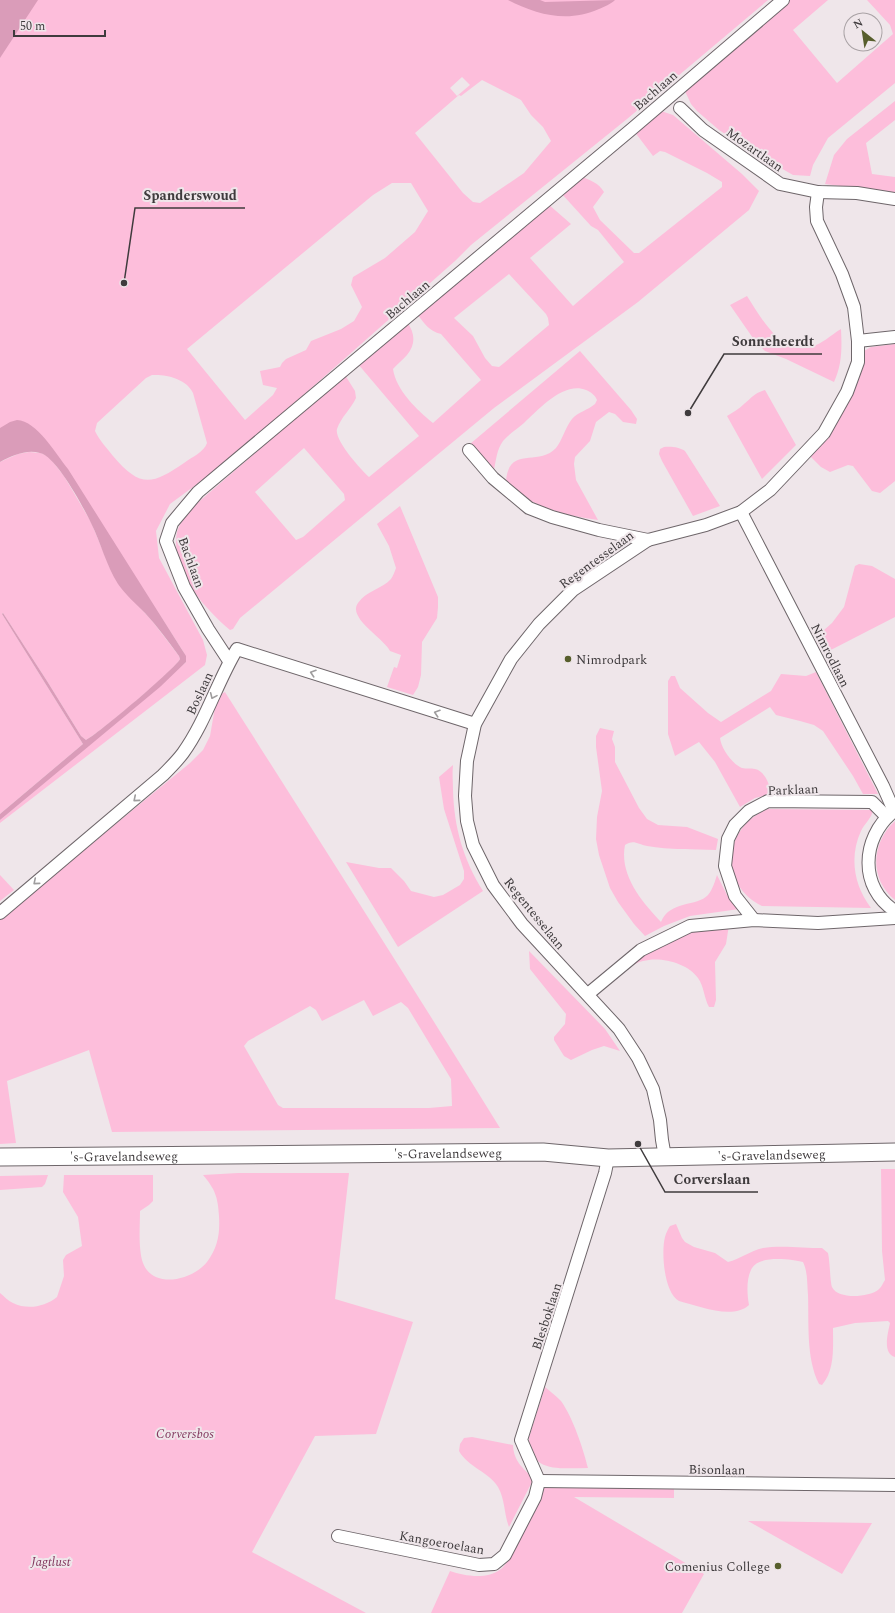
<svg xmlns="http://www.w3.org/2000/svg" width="895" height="1613" font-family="Spectral,serif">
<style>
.green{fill:#fdbedb;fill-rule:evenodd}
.water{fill:#da9cb9}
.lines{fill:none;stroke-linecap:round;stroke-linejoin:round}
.street-casing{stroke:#6e666a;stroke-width:14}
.secondary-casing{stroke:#6e666a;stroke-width:19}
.street{stroke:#fff;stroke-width:12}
.secondary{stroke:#fff;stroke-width:17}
.oneway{stroke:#9f9d9e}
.poi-dot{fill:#575e2c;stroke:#efe6ea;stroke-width:1.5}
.labels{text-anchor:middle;stroke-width:4;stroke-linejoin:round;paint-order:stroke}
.street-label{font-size:13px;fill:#3f3b3d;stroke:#efe6ea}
.poi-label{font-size:13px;fill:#3f3b3d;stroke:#efe6ea;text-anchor:start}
.park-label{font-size:13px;font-style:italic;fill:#83385f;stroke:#efe6ea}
.leader{fill:none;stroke:#3f3b3d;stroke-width:1.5}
.callout-dot{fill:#3f3b3d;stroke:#efe6ea;stroke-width:1.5}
.callout-label{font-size:14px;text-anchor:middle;font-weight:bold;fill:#3f3b3d;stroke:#efe6ea;stroke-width:4;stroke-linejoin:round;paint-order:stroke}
</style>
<rect width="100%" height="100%" fill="#efe6ea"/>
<!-- green -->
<g class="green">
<path d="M0,0H768L627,119L471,245L455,261L291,406L212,473L170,504L156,531L159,558L203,640L207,655L205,665L0,823V820L186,662C186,655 183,651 179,645L121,555L57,460L33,443L0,458ZM462,77L470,85L457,96L450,88ZM482,80L521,100L531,115L543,127L551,141L524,173L480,203L473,202L463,193L415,133L459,95L461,96ZM392,183H411L428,211L415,232L385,258L353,277L351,285L362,307L354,321L341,329L311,341L306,350L286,359L282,363L280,367L260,371L263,385L277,388L273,395L245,420L187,349L373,195ZM152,375C166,374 187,379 193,393L207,443C204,452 192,457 184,463C152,485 140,488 113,456C107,448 99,440 95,431L97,423L146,378Z"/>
<polygon points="789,0 828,0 793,30 837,83 893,34 890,25 867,0 895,0 895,83 828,138 813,165 810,176 793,175 753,152 719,130 697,111 691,104 684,89"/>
<polygon points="895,101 895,120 866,143 872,174 895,177 895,193 825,184 834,155 847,139"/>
<path d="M658,110L673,115L742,174L759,191L749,210L638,302L494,408L240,618L233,629L230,630C203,607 170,570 177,532C179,525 184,518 187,512L345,375L355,391L356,398C351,409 341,417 337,429C334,440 361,470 369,477L419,436L358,364L407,322C415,333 416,344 407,355C403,360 397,364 393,369C396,390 417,410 433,423L481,380L441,334C429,331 425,324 417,314L548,204L571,224L530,258L573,306L624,262L598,230L591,226L561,193L580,176C590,180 599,183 604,192L593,207L600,220L634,253H639L722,187V182L707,173L665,152L660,151L653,156L634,131ZM509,274L546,314L548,318L549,325L504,363L499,367L492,366L485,358L473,336L454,318ZM304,448L344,494L345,500L303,537L296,540L255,492Z"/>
<path d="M747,296C760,316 781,356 811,347C822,344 831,335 841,329C842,348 842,365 834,382L786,359L765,351L755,341L730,305Z"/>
<polygon points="895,344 895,481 880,493 872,491 853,466 848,465 830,472 821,467 808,454 854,382 864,351 871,347"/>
<path d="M580,351L631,410L637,419L636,424L623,422L615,414L609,412L596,422L590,441L575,457L574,464L576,480L598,520C575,517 552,512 531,501C522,496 514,488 506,482C508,445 538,467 556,448C562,441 565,428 572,419C578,412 588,410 595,404L597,400C595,395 591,392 586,390C564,381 539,409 524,423C517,429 509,434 503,441C497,449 496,460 494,470L470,444Z"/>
<path d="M765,390L796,445L762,479L727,416C733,412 739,409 744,404C753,397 753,394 765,390Z"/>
<path d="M664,447C670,446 680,447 685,451L720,506L693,516L662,461L659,454L660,449Z"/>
<path d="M29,452L41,453L49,457L64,476L91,522L110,568L119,584L153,622L179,656L180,659C177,668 97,735 86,740L81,736L47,681L3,613L2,614L83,744L0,814V462L18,454Z"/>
<path d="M400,506L438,597V607L437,618L422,642L421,675L418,687L413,695L387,687L394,667L397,668L401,655L390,651C384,638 347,618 358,603C366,591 382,589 391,579C393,576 395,571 396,568L389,546L377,524Z"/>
<polygon points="859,564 872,566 895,579 895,617 823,654 815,638 832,623 844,607 855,566"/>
<path d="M816,672L878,794H863L853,776L823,731L814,725L800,721L776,715L770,707L720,738C721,748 732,764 742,768C746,769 751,768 755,769C765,771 770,785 771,794L755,798L740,807L715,762L699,742L675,756L668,734V681L671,676H675L680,688L708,713L721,722L771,691L781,674L806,676Z"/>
<path d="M225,692C317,837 410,982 500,1128L112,1132L89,1050L7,1081L16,1143L0,1144V919L190,763L203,750L210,736L217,696ZM364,1000L373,1016L401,1002L408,1008L451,1079L452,1106L429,1108H283L278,1105L244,1046L248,1041L310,1006L316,1010L322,1021Z"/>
<path d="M600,728L614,731L612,739L615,747V762L639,808L647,819L658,825L687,827L718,839L716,850C693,849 670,850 647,846C638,844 633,839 625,845C619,875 642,902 661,922C670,900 697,907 708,895C713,889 715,881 717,875L727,895L739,909L690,916L664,926L645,936L634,924L618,902L610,888L599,855L596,839L597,817L602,791L596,747V736Z"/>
<path d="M453,765C452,774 453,782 453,790C454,827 463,859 483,891L398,947L346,862L379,868H391L404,881L411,891L434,897L443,895L460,885L464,879V871L444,809L439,777Z"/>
<path d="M768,809L873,810C872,818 864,824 861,831C849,857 854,886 871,908L762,906C717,884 724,826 768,809Z"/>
<path d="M895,821V900C869,879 871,843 895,821Z"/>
<polygon points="0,875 14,890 0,901"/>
<path d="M720,925H729L726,944L715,962L716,1000L714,1007H709C704,998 704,986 698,978C688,963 660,956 643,961C638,962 633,965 628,967L651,949L689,932Z"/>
<polygon points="529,951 605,1029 620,1051 604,1046 592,1050 571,1060 564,1056 554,1040 554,1037 565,1024 566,1014 530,969"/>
<path d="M881,1169H895V1357C882,1353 888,1333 890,1323L888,1321L855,1323L833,1328C833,1347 835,1370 822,1385L819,1384C806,1358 809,1324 808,1295C807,1284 808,1272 803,1262C791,1259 760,1255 752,1268C746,1278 747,1294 749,1305C733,1320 698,1306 679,1301C664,1293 661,1252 665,1237C666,1233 668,1229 670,1226L676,1224L682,1238L685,1242L694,1247L715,1253L728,1262C740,1259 750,1251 763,1248C779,1245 805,1248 822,1248L828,1253C830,1262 830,1281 832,1287C838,1300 869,1297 878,1290C881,1288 883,1283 885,1280L882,1251Z"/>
<path d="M238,1173H349L335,1299L413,1322L376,1434L315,1436L252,1552L366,1613H0V1293C4,1296 8,1301 13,1303C27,1310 45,1307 57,1297L64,1276L63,1260L66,1255L82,1246L78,1217L63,1192L64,1175H153V1201L149,1205L140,1211C140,1226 138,1249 143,1263C153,1290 193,1280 207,1262C218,1247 220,1234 219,1216C218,1197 215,1189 203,1175Z"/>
<polygon points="48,1175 45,1184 42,1187 0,1190 0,1176"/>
<path d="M545,1387C550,1391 556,1396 561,1401C573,1418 583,1448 588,1468C561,1468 529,1474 529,1437Z"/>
<path d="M472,1437L513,1445C513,1453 517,1462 522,1467C526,1472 530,1474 533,1480L509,1527C504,1514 505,1499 498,1487C489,1472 468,1467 459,1451L460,1444L464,1438Z"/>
<path d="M674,1482V1498L574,1497L704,1574L682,1613H431L450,1571C465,1576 487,1580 501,1569C512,1561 537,1502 544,1487Z"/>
<polygon points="748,1521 872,1523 842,1574"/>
</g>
<!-- water -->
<g class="water">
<polygon points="0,0 38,0 0,58"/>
<path d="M508,0H540L545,2L615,0C611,4 604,7 599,9C568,23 537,15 508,0Z"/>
<path d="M17,420C37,421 56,454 68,469L179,645L186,656V662L160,687L0,820V814L83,744L2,614L3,613L47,681L81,736L86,740C97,735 177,667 180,659L179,656C168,641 157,626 145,613C136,604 125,594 118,584C106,565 101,543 91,523C84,508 56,456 40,453C26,449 12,456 0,462V428L10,422Z"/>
</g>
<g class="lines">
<!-- street casing -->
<g class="street-casing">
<g id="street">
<polyline points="680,108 703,130 780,184 818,192 857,193 895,199"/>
<polyline points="858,341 895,337"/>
<polyline points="469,450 493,478 529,508 552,517 599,530 648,540 706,525 741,512 770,490 824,433 847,392 858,362 858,341 854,307 842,274 817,221 816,207 818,192"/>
<polyline points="741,512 883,786 894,811"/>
<polyline points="648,540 573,590 539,624 511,659 475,724 467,761 465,796 467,821 473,845 493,885 522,924 619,1029 638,1058 653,1089 660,1120 662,1140 665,1157"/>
<polyline points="229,661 208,629 184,587 166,541 172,523 198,492 633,128 783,0"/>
<path d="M893,812C861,838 859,888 895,911"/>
<path d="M0,913L163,775C170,768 177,761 183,753C206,721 217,682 237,649L475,724"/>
<polyline points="754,920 735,896 725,866 728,839 735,825 749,811 768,801 872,802 887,817"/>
<polyline points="588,994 641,950 690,926 754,920 818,923 895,918"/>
<polyline points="539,1481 895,1485"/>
<polyline points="539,1481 521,1440 605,1173 608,1158"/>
<polyline points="338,1536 479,1565 494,1564 505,1555 535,1497 539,1481"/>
</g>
</g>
<!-- secondary casing -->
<g class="secondary-casing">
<g id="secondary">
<path id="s1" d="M0,1157L543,1152L608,1158L895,1152"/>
</g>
</g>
<!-- street -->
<use href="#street" class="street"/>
<!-- secondary -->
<use href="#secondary" class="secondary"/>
</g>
<!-- one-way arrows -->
<defs><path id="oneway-chevron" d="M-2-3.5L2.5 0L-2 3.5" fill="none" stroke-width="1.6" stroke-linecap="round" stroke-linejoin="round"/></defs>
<g class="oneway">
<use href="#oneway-chevron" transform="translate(313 673) rotate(-162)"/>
<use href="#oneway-chevron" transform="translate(213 696) rotate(114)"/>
<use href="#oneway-chevron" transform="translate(437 713) rotate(-162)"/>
<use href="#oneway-chevron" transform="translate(136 799) rotate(140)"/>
<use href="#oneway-chevron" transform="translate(36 882) rotate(140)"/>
</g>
<!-- markers -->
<g class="poi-dot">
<circle cx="568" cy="659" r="4"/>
<circle cx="778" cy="1566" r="4"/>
</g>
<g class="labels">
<!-- street labels -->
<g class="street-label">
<text transform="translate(655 90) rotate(-41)" y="5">Bachlaan</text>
<text transform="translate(755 149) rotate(35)" y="5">Mozartlaan</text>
<text transform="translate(407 299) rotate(-40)" y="5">Bachlaan</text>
<text transform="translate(596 559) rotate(-36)" y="5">Regentesselaan</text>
<text transform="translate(192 562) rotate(70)" y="5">Bachlaan</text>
<text transform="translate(831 655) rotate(63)" y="5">Nimrodlaan</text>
<text transform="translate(199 693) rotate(-65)" y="5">Boslaan</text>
<text transform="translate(793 789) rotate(-2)" y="5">Parklaan</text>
<text transform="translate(535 913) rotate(51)" y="5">Regentesselaan</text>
<text dy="5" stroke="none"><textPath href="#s1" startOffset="448">'s-Gravelandseweg</textPath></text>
<text dy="5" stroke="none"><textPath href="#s1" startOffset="772">'s-Gravelandseweg</textPath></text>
<text dy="5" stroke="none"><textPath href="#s1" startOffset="124">'s-Gravelandseweg</textPath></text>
<text transform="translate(546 1316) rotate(-72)" y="5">Blesboklaan</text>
<text transform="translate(717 1469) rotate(1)" y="5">Bisonlaan</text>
<text transform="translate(442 1542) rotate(10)" y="5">Kangoeroelaan</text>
</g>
<!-- poi labels -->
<g class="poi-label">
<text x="576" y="664">Nimrodpark</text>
<text x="770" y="1571" text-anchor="end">Comenius College</text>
</g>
<!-- park labels -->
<g class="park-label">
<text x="185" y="1438">Corversbos</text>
<text x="51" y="1566">Jagtlust</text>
</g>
</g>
<!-- callouts -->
<path class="leader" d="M124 283L135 208H245M688 413L724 354H822M638 1144L665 1192H758"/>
<g class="callout-dot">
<circle cx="124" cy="283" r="4"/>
<circle cx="688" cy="413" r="4"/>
<circle cx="638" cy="1144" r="4"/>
</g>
<g class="callout-label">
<text x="190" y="200">Spanderswoud</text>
<text x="773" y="346">Sonneheerdt</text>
<text x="712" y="1184">Corverslaan</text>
</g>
<!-- north arrow -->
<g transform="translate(863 32) rotate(330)"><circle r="19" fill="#efe6ea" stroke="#a9a2a5"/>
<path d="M0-3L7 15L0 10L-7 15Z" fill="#575e2c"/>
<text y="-6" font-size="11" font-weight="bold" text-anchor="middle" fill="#3f3b3d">N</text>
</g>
<!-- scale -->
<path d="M14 30v6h91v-6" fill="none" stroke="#3f3b3d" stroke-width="2"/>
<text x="20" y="30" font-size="12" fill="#3f3b3d" stroke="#efe6ea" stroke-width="3" paint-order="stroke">50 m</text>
</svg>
